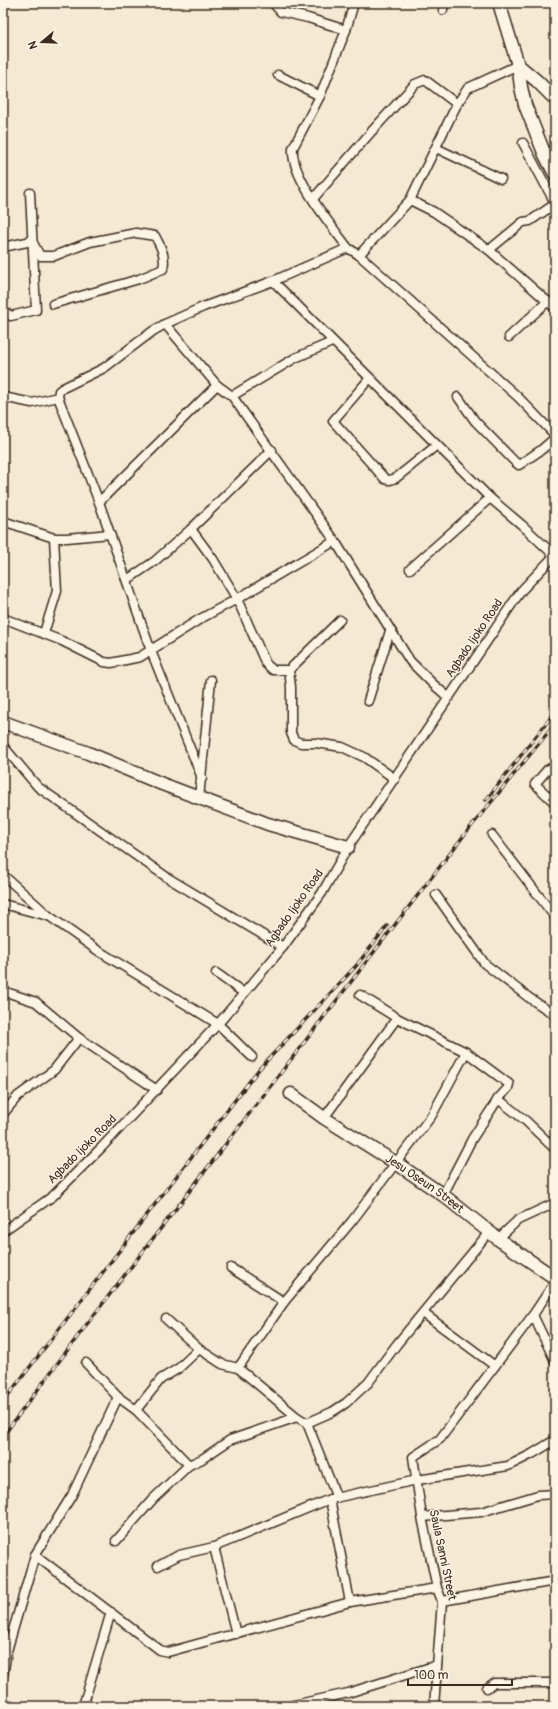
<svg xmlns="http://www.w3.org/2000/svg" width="558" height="1709" font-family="Pangolin,sans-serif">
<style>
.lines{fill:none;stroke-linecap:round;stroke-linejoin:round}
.minor-casing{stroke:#3b2a1e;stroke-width:11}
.secondary-casing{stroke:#3b2a1e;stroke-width:15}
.minor{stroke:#fcf5e5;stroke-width:8}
.secondary{stroke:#fcf5e5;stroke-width:12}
.rail-casing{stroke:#3b2a1e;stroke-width:3.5}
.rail{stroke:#fcf5e5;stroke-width:2;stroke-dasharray:6;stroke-linecap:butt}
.labels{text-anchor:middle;stroke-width:3;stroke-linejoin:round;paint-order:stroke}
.street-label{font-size:12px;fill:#3b2a1e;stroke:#fcf5e5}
</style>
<rect width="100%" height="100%" fill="#f4e9d3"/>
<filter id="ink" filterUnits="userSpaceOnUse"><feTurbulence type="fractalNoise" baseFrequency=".025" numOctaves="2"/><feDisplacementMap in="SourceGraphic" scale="8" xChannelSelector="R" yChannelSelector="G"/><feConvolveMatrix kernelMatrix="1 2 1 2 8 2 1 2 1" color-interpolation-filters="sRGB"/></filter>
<g filter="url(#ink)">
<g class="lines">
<!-- minor casing -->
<g class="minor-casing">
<g id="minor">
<polyline points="273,3 281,12 308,18 346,30"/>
<path d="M354,3L346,30L320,96L293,148C290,176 331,225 348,248L359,255L518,397L555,435"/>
<polyline points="443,10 444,3"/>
<polyline points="278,75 320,96"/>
<polyline points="523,143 555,203"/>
<polyline points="436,148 501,179"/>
<polyline points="313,199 372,131 415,84 425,80 457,104"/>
<polyline points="410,200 434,212 489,250 555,308"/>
<path d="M3,247L32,241L40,256H54L90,242L136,233L155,236C161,247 166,256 163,269L139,279L53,304"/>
<polyline points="489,250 523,222 530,221 555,204"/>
<polyline points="359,255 410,200 457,104 468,88 518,65"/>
<polyline points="273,281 490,498 522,525 555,556"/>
<polyline points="3,311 11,316 36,310 30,193"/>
<polyline points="165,324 217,385 232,396 335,541 410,661 433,684 448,697"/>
<polyline points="509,337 548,301"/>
<polyline points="370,378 333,421 385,479 390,480 396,478 437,445"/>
<polyline points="232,396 295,358 332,342"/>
<polyline points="3,397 32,403 58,397 59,391 63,388 104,368 153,331 165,324 203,307 273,281 348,248"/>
<polyline points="58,397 99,502 151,651 202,778"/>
<polyline points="458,397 475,421 515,462 519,465 541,450 555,438"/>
<polyline points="99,502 217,385"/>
<polyline points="3,521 54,538 67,538 110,534"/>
<polyline points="191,529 213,559 237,599 266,664 273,670 289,670"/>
<polyline points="410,569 490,498"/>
<polyline points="127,580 155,561 191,529 272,450"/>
<polyline points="3,618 62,641 104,662 111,663 140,657 200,619 237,599 335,541"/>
<polyline points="340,620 289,670 291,687 291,733 294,740 301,743 316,743 342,747 364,757 395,779"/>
<polyline points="44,633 57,591 54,538"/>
<polyline points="368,701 390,631"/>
<polyline points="3,746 38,787 168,878 283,947"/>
<polyline points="555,766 547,770 535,784 555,803"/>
<polyline points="199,798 211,680"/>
<polyline points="492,835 555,917"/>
<polyline points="3,875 49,916 97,950 218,1024 252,1057"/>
<polyline points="436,895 485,964 528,997 555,1015"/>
<polyline points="3,904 48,916"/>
<polyline points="216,973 244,993"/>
<polyline points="3,991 36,1002 79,1038 157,1090"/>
<polyline points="360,995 397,1018 466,1052 509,1084 508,1088 498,1099 472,1139 443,1195"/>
<polyline points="498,1099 526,1121 555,1149"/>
<polyline points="3,1114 18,1096 54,1070 79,1038"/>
<polyline points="324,1118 397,1018"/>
<polyline points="3,1231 53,1196 101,1148 218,1024 283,947 322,893 348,847 512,604 521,591 555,555"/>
<polyline points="498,1239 518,1220 555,1203"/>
<polyline points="231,1268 284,1302"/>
<polyline points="423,1313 495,1366"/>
<polyline points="533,1315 555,1361"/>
<polyline points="166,1319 199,1349 222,1364 238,1368 297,1417 307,1423 337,1498"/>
<polyline points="86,1363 118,1397 136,1410 189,1465 202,1459 230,1440 297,1417"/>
<polyline points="238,1368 284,1302 352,1221 432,1115 466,1052"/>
<polyline points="136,1410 161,1379 179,1368 199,1349"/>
<polyline points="307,1423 332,1412 346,1403 368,1383 397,1344 490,1231"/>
<polyline points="330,1499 350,1602"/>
<polyline points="422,1517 481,1512 538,1495 555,1494"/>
<polyline points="116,1541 153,1499 189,1465"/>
<polyline points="214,1547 236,1634"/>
<polyline points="35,1555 160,1650 168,1652 350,1602 437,1588"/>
<polyline points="158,1566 179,1555 214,1547 330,1499 417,1480 508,1466 532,1454 555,1440"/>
<polyline points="442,1601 555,1581"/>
<polyline points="3,1676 7,1651 35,1555 72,1495 118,1397"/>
<polyline points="487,1688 494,1683 555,1683"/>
<polyline points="83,1706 111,1612"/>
<polyline points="289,1706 348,1693 437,1665"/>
<polyline points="434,1706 442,1601 437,1588 422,1517 413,1457 440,1439 533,1315 555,1282"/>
</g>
</g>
<!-- secondary casing -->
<g class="secondary-casing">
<g id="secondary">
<polyline points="499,3 518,65 521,87 525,105 545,155 555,174"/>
<polyline points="518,65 537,81 555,99"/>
<polyline points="3,722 88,753 162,784 268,824 348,847"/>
<path id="s1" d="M291,1094L324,1118L396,1163L443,1195L498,1239L555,1278"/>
</g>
</g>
<!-- minor -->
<use href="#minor" class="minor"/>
<!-- secondary -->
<use href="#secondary" class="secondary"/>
<!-- rail casing -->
<g class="rail-casing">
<g id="rail">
<polyline points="486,800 555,712"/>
<polyline points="3,1402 259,1069 356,966 387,926"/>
<polyline points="3,1436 87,1324 465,834 555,724"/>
</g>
</g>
<!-- rail -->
<use href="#rail" class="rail"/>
</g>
</g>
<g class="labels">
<!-- street labels -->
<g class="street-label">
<text transform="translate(474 638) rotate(-56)" y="4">Agbado Ijoko Road</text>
<text transform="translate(294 908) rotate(-55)" y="4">Agbado Ijoko Road</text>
<text transform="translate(82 1149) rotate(-45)" y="4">Agbado Ijoko Road</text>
<text dy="4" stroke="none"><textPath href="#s1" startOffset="161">Jesu Oseun Street</textPath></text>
<text transform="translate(443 1555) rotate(78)" y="4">Saula Sanni Street</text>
</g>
</g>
<!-- margin -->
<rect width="558" height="1709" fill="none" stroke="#fcf5e5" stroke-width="16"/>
<rect x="8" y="8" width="542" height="1693" fill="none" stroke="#3b2a1e" stroke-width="1.5" filter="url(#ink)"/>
<!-- north arrow -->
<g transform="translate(42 42) rotate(251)" stroke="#fcf5e5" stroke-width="3" paint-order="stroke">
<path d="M0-3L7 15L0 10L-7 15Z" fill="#3b2a1e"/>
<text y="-6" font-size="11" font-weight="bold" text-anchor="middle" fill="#3b2a1e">N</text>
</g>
<!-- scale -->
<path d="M408 1679v6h104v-6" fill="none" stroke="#3b2a1e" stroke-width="2"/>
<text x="414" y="1679" font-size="12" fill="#3b2a1e" stroke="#fcf5e5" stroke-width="3" paint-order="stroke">100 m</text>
</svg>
